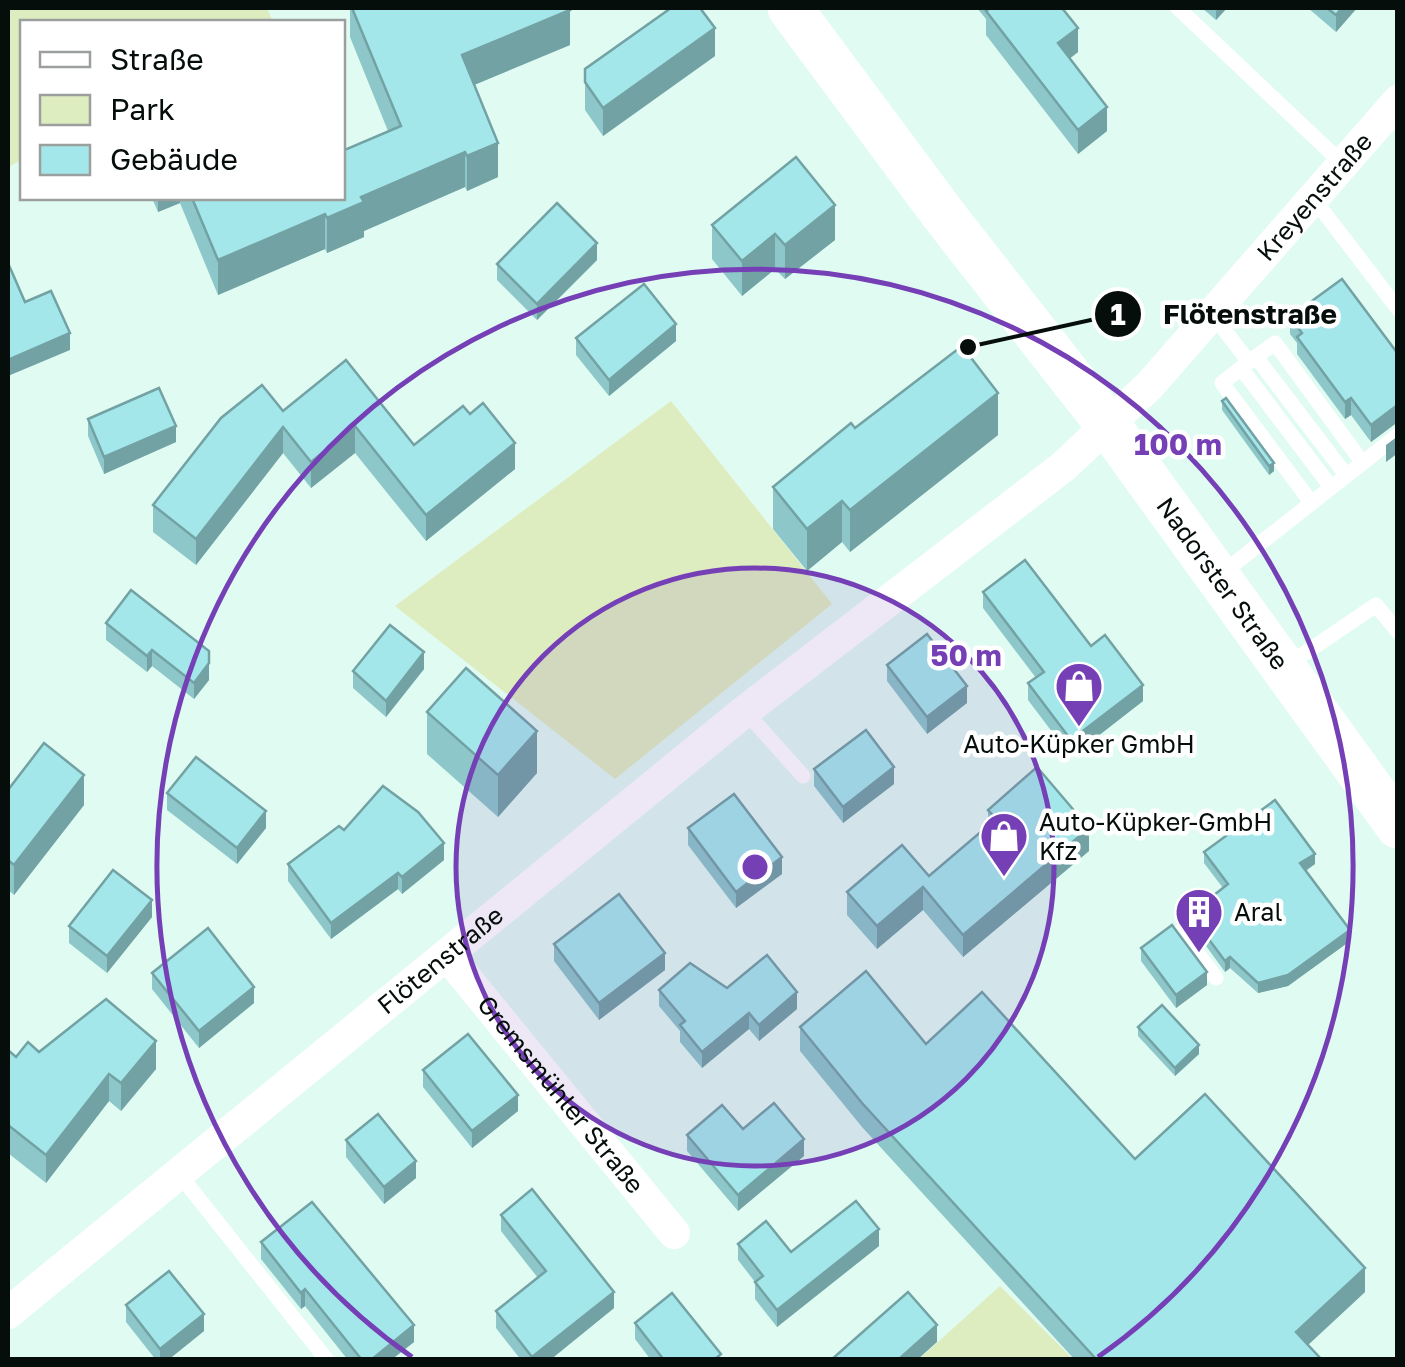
<svg xmlns="http://www.w3.org/2000/svg" width="1405" height="1367" font-family="'Golos Text',sans-serif">
<style>
.green{fill:#deedbf}
.lines{fill:none;stroke-linecap:round;stroke-linejoin:round}
.lane{stroke:#fff;stroke-width:15}
.street{stroke:#fff;stroke-width:32}
.secondary{stroke:#fff;stroke-width:45}
.wall{fill:#8dc7c9}
.shaded-wall{fill:#73a2a4}
.building{fill:#a4e7ea;stroke:#73a2a4;stroke-width:2.5}
.ring{fill:none;stroke:#753fb6;stroke-width:5}
.labels{text-anchor:middle;stroke-width:9;stroke-linejoin:round;paint-order:stroke}
.street-label{font-size:25px;fill:#050e0b;stroke:#fff}
.poi-label{font-size:25px;fill:#050e0b;stroke:#fff;text-anchor:start}
.centre{fill:#753fb6;stroke:#fff;stroke-width:5}
.ring-label{font-size:30px;text-anchor:middle;font-weight:bold;fill:#753fb6;stroke:#fff;stroke-width:9;stroke-linejoin:round;paint-order:stroke}
.leader{fill:none;stroke:#050e0b;stroke-width:4}
.callout-dot{fill:#050e0b;stroke:#fff;stroke-width:4}
.mark-label{font-size:30px;text-anchor:middle;font-weight:bold;fill:#fff}
.callout-label{font-size:28px;text-anchor:middle;font-weight:bold;fill:#050e0b;stroke:#fff;stroke-width:9;stroke-linejoin:round;paint-order:stroke}
</style>
<rect width="100%" height="100%" fill="#e0fbf2"/>
<!-- green -->
<g class="green">
<polygon points="8,8 267,8 273,22 22,22 22,160 8,167"/>
<polygon points="671,401 832,604 615,779 395,606"/>
<polygon points="1000,1286 1073,1359 919,1359"/>
</g>
<g class="lines">
<!-- lane -->
<g class="lane">
<polyline points="1178,8 1343,164"/>
<polyline points="1313,198 1398,309"/>
<polyline points="1212,314 1249,362 1275,343 1362,462"/>
<polyline points="1256,357 1346,475"/>
<polyline points="1249,362 1222,383 1311,502"/>
<polyline points="1241,368 1331,487"/>
<polyline points="1220,575 1398,435"/>
<polyline points="1289,664 1376,605 1398,632"/>
<polyline points="745,711 803,776"/>
<polyline points="1181,931 1216,978"/>
<polyline points="179,1174 327,1360"/>
</g>
<!-- street -->
<g class="street">
<path id="s1" d="M447,955L674,1233"/>
<path id="s2" d="M8,1313L745,711L1064,466L1150,385L1398,101"/>
</g>
<!-- secondary -->
<path class="secondary" id="s3" d="M790,8L943,214L1108,425L1398,826"/>
</g>
<!-- wall -->
<g class="wall">
<polygon points="350,8 569,8 570,45 474,85 498,177 467,191 465,187 364,231 364,237 327,253 325,249 218,295 180,203 158,212 152,198 342,198 388,131 350,37"/>
<polygon points="977,8 1062,8 1078,52 1070,58 1107,131 1078,154 986,35 986,19"/>
<polygon points="1202,8 1227,8 1216,20"/>
<polygon points="1308,8 1357,8 1336,32"/>
<polygon points="715,56 603,136 585,110 585,69"/>
<polygon points="712,225 835,240 785,279 775,269 742,296 712,259"/>
<polygon points="597,260 537,320 497,280 497,264"/>
<polygon points="1290,317 1398,354 1398,425 1395,424 1371,442 1351,415 1345,419 1297,354 1297,343 1290,334"/>
<polygon points="576,338 676,341 609,396 576,355"/>
<polygon points="346,360 414,445 515,469 426,541 355,453 311,488 283,453 196,565 153,532 153,505 283,411"/>
<polygon points="1222,401 1274,471 1269,475 1222,410"/>
<polygon points="88,419 176,442 104,474 88,436"/>
<polygon points="855,428 998,435 850,552 842,542 807,571 773,529 773,487"/>
<polygon points="983,592 1091,646 1143,701 1071,757 1028,700 1028,683 1036,678 983,608"/>
<polygon points="106,623 209,680 194,699 152,666 147,672 106,640"/>
<polygon points="887,665 967,703 927,734 887,681"/>
<polygon points="424,669 386,717 353,688 353,671"/>
<polygon points="427,712 537,773 498,817 427,754"/>
<polygon points="814,769 894,784 843,823 814,786"/>
<polygon points="8,790 84,805 14,895 8,890"/>
<polygon points="167,793 266,828 237,864 167,810"/>
<polygon points="988,810 1089,851 963,957 923,910 877,949 847,915 847,892 929,876 988,825"/>
<polygon points="688,828 782,874 736,908 688,845"/>
<polygon points="344,830 444,860 402,894 398,889 331,939 288,881 288,864"/>
<polygon points="1204,852 1315,864 1306,871 1350,941 1288,986 1258,993 1230,968 1225,972 1190,924 1190,914 1223,888 1204,863"/>
<polygon points="152,917 107,973 69,943 69,926"/>
<polygon points="554,944 665,970 599,1020 554,961"/>
<polygon points="1141,948 1207,985 1176,1008 1141,961"/>
<polygon points="152,973 254,1003 199,1048 152,989"/>
<polygon points="727,988 797,1009 759,1041 749,1029 702,1068 680,1042 680,1031 659,1006 659,990"/>
<polygon points="800,1027 926,1044 1135,1159 1365,1292 1308,1345 1322,1360 1075,1360 862,1127 800,1051"/>
<polygon points="1138,1027 1199,1054 1175,1076 1138,1036"/>
<polygon points="8,1050 16,1057 39,1052 156,1069 121,1111 109,1101 46,1183 8,1153"/>
<polygon points="423,1070 518,1111 472,1148 423,1087"/>
<polygon points="743,1129 804,1156 738,1211 687,1151 687,1135"/>
<polygon points="346,1140 416,1178 384,1204 346,1157"/>
<polygon points="501,1215 614,1308 550,1360 521,1360 496,1328 496,1311 538,1278 501,1231"/>
<polygon points="261,1242 414,1342 391,1360 348,1360 305,1306 301,1309 261,1259"/>
<polygon points="738,1244 791,1252 879,1246 777,1327 755,1299 755,1282 738,1260"/>
<polygon points="126,1305 204,1331 168,1360 156,1360 126,1322"/>
<polygon points="635,1323 721,1360 651,1360 635,1339"/>
</g>
<!-- shaded-wall -->
<g class="shaded-wall">
<polygon points="1219,8 1227,8 1216,20 1216,11"/>
<polygon points="1342,8 1357,8 1336,32 1336,15"/>
<polygon points="570,10 570,45 462,90 462,55"/>
<polygon points="715,28 715,56 603,136 603,108"/>
<polygon points="1078,28 1078,52 1058,68 1058,43"/>
<polygon points="1107,107 1107,131 1078,154 1078,130"/>
<polygon points="498,143 498,177 467,191 467,156"/>
<polygon points="465,152 465,187 364,231 364,237 327,253 327,218 361,197"/>
<polygon points="158,198 180,198 180,203 158,212"/>
<polygon points="835,205 835,240 785,279 785,245"/>
<polygon points="325,214 325,249 218,295 218,260"/>
<polygon points="775,234 775,269 742,296 742,261"/>
<polygon points="597,243 597,260 537,320 537,304"/>
<polygon points="676,324 676,341 609,396 609,380"/>
<polygon points="70,333 70,350 8,376 8,360"/>
<polygon points="998,393 998,435 850,552 850,510"/>
<polygon points="1351,398 1351,415 1345,419 1345,402"/>
<polygon points="1395,407 1395,424 1371,442 1371,425"/>
<polygon points="176,426 176,442 104,474 104,457"/>
<polygon points="355,426 355,453 311,488 311,462"/>
<polygon points="283,427 283,453 196,565 196,539"/>
<polygon points="1398,436 1398,453 1386,462 1386,445"/>
<polygon points="515,443 515,469 426,541 426,515"/>
<polygon points="1274,463 1274,471 1269,475 1269,466"/>
<polygon points="842,501 842,542 807,571 807,529"/>
<polygon points="152,650 152,666 147,672 147,656"/>
<polygon points="424,652 424,669 386,717 386,701"/>
<polygon points="209,663 209,680 194,699 194,683"/>
<polygon points="1143,685 1143,701 1071,757 1071,740"/>
<polygon points="967,686 967,703 927,734 927,717"/>
<polygon points="537,731 537,773 498,817 498,775"/>
<polygon points="894,767 894,784 843,823 843,807"/>
<polygon points="84,775 84,805 14,895 14,865"/>
<polygon points="266,811 266,828 237,864 237,848"/>
<polygon points="1089,828 1089,851 963,957 963,935"/>
<polygon points="444,843 444,860 402,894 402,877"/>
<polygon points="1315,854 1315,864 1300,874 1300,863"/>
<polygon points="782,857 782,874 736,908 736,892"/>
<polygon points="398,873 398,889 331,939 331,923"/>
<polygon points="923,887 923,910 877,949 877,926"/>
<polygon points="152,900 152,917 107,973 107,956"/>
<polygon points="1350,930 1350,941 1288,986 1258,993 1258,983"/>
<polygon points="665,953 665,970 599,1020 599,1003"/>
<polygon points="1230,957 1230,968 1225,972 1225,961"/>
<polygon points="1207,972 1207,985 1176,1008 1176,995"/>
<polygon points="254,987 254,1003 199,1048 199,1031"/>
<polygon points="797,992 797,1009 759,1041 759,1025"/>
<polygon points="749,1013 749,1029 702,1068 702,1052"/>
<polygon points="156,1041 156,1069 121,1111 121,1083"/>
<polygon points="1199,1045 1199,1054 1175,1076 1175,1068"/>
<polygon points="109,1074 109,1101 46,1183 46,1155"/>
<polygon points="518,1095 518,1111 472,1148 472,1131"/>
<polygon points="804,1139 804,1156 738,1211 738,1195"/>
<polygon points="416,1161 416,1178 384,1204 384,1187"/>
<polygon points="879,1229 879,1246 777,1327 777,1310"/>
<polygon points="1365,1268 1365,1292 1296,1356 1296,1332"/>
<polygon points="305,1289 305,1306 301,1309 301,1293"/>
<polygon points="614,1292 614,1308 550,1360 532,1360 532,1357"/>
<polygon points="204,1314 204,1331 168,1360 160,1360 160,1349"/>
<polygon points="414,1325 414,1342 391,1360 371,1360"/>
<polygon points="937,1325 937,1342 917,1360 898,1360"/>
</g>
<!-- building -->
<g class="building">
<polygon points="352,8 569,8 570,10 462,55 498,143 467,156 465,152 361,197 364,202 327,218 325,214 218,260 192,198 342,198 342,151 401,126"/>
<polygon points="671,8 700,8 715,28 603,108 585,82 585,69"/>
<polygon points="990,8 1062,8 1078,28 1058,43 1107,107 1078,130 986,11"/>
<polygon points="1327,8 1342,8 1336,15"/>
<polygon points="796,157 835,205 785,245 775,234 742,261 712,225"/>
<polygon points="557,203 597,243 537,304 497,264"/>
<polygon points="8,263 25,302 51,291 70,333 8,360"/>
<polygon points="1342,279 1398,354 1398,408 1395,407 1371,425 1351,398 1345,402 1297,337 1302,333 1290,317"/>
<polygon points="644,284 676,324 609,380 576,338"/>
<polygon points="962,346 998,393 850,510 842,501 807,529 773,487 851,423 855,428"/>
<polygon points="346,360 414,445 463,406 470,414 483,403 515,443 426,515 355,426 311,462 283,427 196,539 153,505 221,418 262,385 283,411"/>
<polygon points="159,388 176,426 104,457 88,419"/>
<polygon points="1226,398 1274,463 1269,466 1222,401"/>
<polygon points="1025,560 1091,646 1105,635 1143,685 1071,740 1028,683 1044,672 983,592"/>
<polygon points="131,590 209,651 209,663 194,683 152,650 147,656 106,623"/>
<polygon points="390,625 424,652 386,701 353,671"/>
<polygon points="927,634 967,686 927,717 887,665"/>
<polygon points="466,668 537,731 498,775 427,712"/>
<polygon points="866,730 894,767 843,807 814,769"/>
<polygon points="44,743 84,775 14,865 8,860 8,790"/>
<polygon points="196,757 266,811 237,848 167,793"/>
<polygon points="1037,767 1089,828 963,935 923,887 877,926 847,892 902,845 929,876 996,819 988,810"/>
<polygon points="383,786 418,812 444,843 402,877 398,873 331,923 288,864 339,826 344,830"/>
<polygon points="734,794 782,857 736,892 688,828"/>
<polygon points="1275,800 1315,854 1300,863 1350,930 1288,975 1258,983 1230,957 1225,961 1190,914 1228,884 1204,852"/>
<polygon points="113,870 152,900 107,956 69,926"/>
<polygon points="619,894 665,953 599,1003 554,944"/>
<polygon points="1172,925 1207,972 1176,995 1141,948"/>
<polygon points="208,928 254,987 199,1031 152,973"/>
<polygon points="767,955 797,992 759,1025 749,1013 702,1052 680,1025 685,1021 659,990 690,963 727,988"/>
<polygon points="866,971 926,1044 982,992 1135,1159 1205,1094 1365,1268 1296,1332 1322,1360 1097,1360 862,1103 800,1027"/>
<polygon points="106,999 156,1041 121,1083 109,1074 46,1155 8,1125 8,1050 16,1057 28,1042 39,1052"/>
<polygon points="1162,1005 1199,1045 1175,1068 1138,1027"/>
<polygon points="468,1034 518,1095 472,1131 423,1070"/>
<polygon points="774,1103 804,1139 738,1195 687,1135 722,1105 743,1129"/>
<polygon points="378,1114 416,1161 384,1187 346,1140"/>
<polygon points="532,1189 614,1292 532,1357 496,1311 546,1271 501,1215"/>
<polygon points="856,1201 879,1229 777,1310 755,1282 763,1276 738,1244 766,1221 791,1252"/>
<polygon points="312,1202 414,1325 371,1360 362,1360 305,1289 301,1293 261,1242"/>
<polygon points="169,1271 204,1314 160,1349 126,1305"/>
<polygon points="908,1292 937,1325 898,1360 831,1360"/>
<polygon points="672,1293 721,1354 714,1360 664,1360 635,1323"/>
</g>
<!-- distance rings -->
<circle cx="755" cy="867" r="299" fill="#753fb6" fill-opacity=".12"/>
<g class="ring">
<circle cx="755" cy="867" r="299"/>
<path d="M412 1357A598 598 0 1 1 1098 1357"/>
</g>
<!-- icons -->
<defs>
<g id="shop-pin" transform="scale(2.5)"><path d="M0 17L-7.5 6A9.5 9.5 0 1 1 7.5 6Z" fill="#753fb6" stroke="#fff"/><path d="M-5-2.5h2.3a2.7 3.5 0 0 1 5.4 0H5L5.5 6h-11ZM-1.5-2.5h3a1.5 2.3 0 0 0-3 0Z" fill="#fff"/></g>
<g id="building-pin" transform="scale(2.5)"><path d="M0 17L-7.5 6A9.5 9.5 0 1 1 7.5 6Z" fill="#753fb6" stroke="#fff"/><path d="M-4-6H4V6H1V3H-1V6H-4ZM-2.5-4.3h1.7v1.8h-1.7ZM.8-4.3h1.7v1.8H.8ZM-2.5-1h1.7V.8h-1.7ZM.8-1h1.7V.8H.8Z" fill="#fff"/></g>
</defs>
<g fill-rule="evenodd">
<use href="#shop-pin" x="1079" y="686"/>
<use href="#shop-pin" x="1004" y="836"/>
<use href="#building-pin" x="1199" y="912"/>
</g>
<g class="labels">
<!-- street labels -->
<g class="street-label">
<text dy="9" stroke="none"><textPath href="#s2" startOffset="1722">Kreyenstraße</textPath></text>
<text dy="9" stroke="none"><textPath href="#s3" startOffset="720">Nadorster Straße</textPath></text>
<text dy="9" stroke="none"><textPath href="#s2" startOffset="558">Flötenstraße</textPath></text>
<text dy="9" stroke="none"><textPath href="#s1" startOffset="180">Gremsmühler Straße</textPath></text>
</g>
<!-- poi labels -->
<g class="poi-label">
<text x="1079" y="753" text-anchor="middle">Auto-Küpker GmbH</text>
<text x="1039" y="831">Auto-Küpker-GmbH<tspan x="1039" dy="29">Kfz</tspan></text>
<text x="1234" y="921">Aral</text>
</g>
</g>
<circle cx="755" cy="867" r="15" class="centre"/>
<g class="ring-label">
<text x="1178" y="455">100 m</text>
<text x="966" y="666">50 m</text>
</g>
<!-- callouts -->
<path class="leader" d="M968 347L1118 314"/>
<g class="callout-dot">
<circle cx="968" cy="347" r="10"/>
<circle cx="1118" cy="314" r="25"/>
</g>
<g class="mark-label">
<text x="1118" y="325">1</text>
</g>
<g class="callout-label">
<text x="1250" y="324">Flötenstraße</text>
</g>
<!-- border -->
<rect width="1405" height="1367" fill="none" stroke="#050e0b" stroke-width="20"/>
<!-- legend -->
<rect x="20" y="20" width="325" height="180" fill="#ffffff" stroke="#9b9f9d" stroke-width="2.5"/>
<rect x="40" y="52" width="50" height="15" fill="#ffffff" stroke="#9b9f9d" stroke-width="2.5"/>
<text x="110" y="70" font-size="30" fill="#050e0b">Straße</text>
<rect x="40" y="95" width="50" height="30" fill="#deedbf" stroke="#9b9f9d" stroke-width="2.5"/>
<text x="110" y="120" font-size="30" fill="#050e0b">Park</text>
<rect x="40" y="145" width="50" height="30" fill="#a4e7ea" stroke="#9b9f9d" stroke-width="2.5"/>
<text x="110" y="170" font-size="30" fill="#050e0b">Gebäude</text>
</svg>
